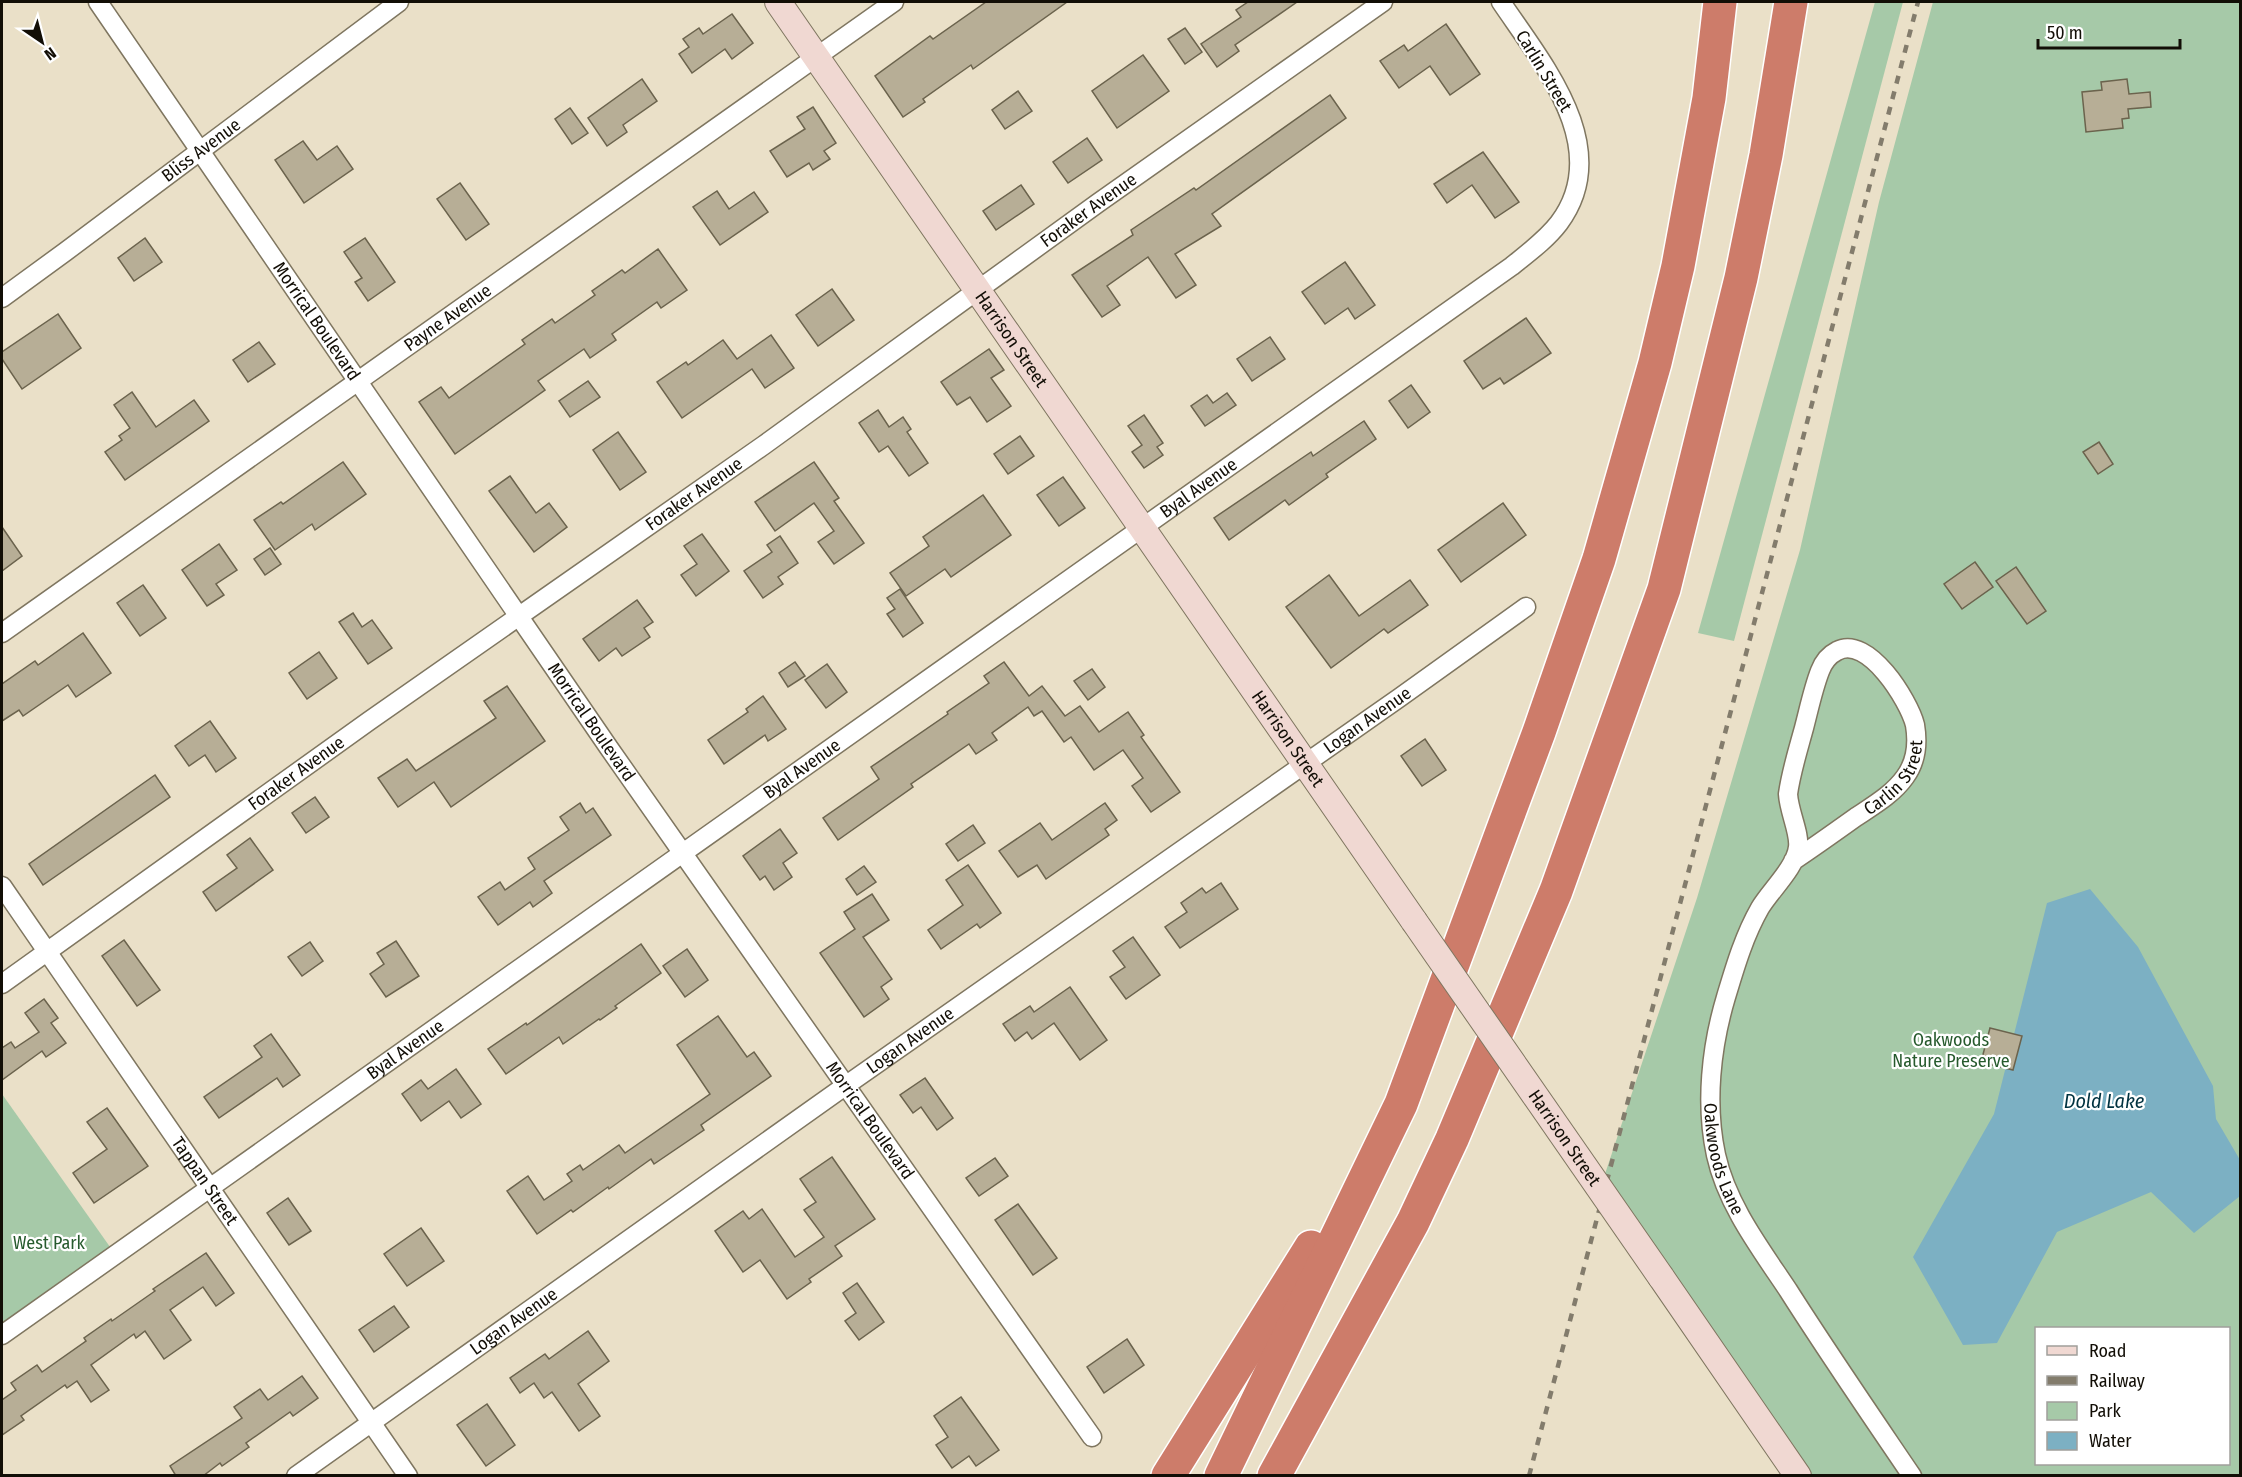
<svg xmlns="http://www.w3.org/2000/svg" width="2242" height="1477" font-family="'Fira Sans Condensed',sans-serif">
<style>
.green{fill:#a6c9a8;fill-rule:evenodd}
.water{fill:#7cb0c3}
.building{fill:#b7ae96;stroke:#6b634d;stroke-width:1.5}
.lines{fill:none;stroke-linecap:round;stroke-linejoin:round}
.street-casing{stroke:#7f7660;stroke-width:21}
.secondary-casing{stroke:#7f7660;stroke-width:28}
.highway-casing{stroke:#fff;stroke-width:36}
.street{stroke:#fff;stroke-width:18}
.secondary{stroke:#f0d8d2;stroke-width:26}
.highway{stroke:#cd7c6a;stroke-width:33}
.rail{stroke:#837c6c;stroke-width:4.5;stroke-dasharray:8 8;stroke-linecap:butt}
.secondary-bridge-casing{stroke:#7f7660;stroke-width:28;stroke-linecap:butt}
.secondary-bridge{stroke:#f0d8d2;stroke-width:26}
.labels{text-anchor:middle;stroke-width:4.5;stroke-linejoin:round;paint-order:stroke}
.street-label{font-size:18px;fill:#120e06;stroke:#fff}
.park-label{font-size:18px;fill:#265a2d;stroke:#fff}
.water-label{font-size:20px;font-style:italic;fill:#003240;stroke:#fff}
</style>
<rect width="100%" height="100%" fill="#eae0c8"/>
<!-- green -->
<g class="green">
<polygon points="1875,2 1903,2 1734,641 1698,633"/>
<path d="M1933,2H2240V1475H1798L1600,1189L1697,898L1800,550L1879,202ZM2036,1328H2228V1464H2036Z"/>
<polygon points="2,1094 115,1254 2,1335"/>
</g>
<!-- water -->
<polygon class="water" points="2090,889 2138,947 2213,1086 2216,1119 2240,1160 2240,1196 2194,1233 2151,1192 2057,1232 1997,1343 1963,1345 1913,1257 1994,1114 2047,903"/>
<!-- building -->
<g class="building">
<polygon points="986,2 1067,2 973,69 971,65 923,99 925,102 903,117 875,76 930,36 933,39"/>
<polygon points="1248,2 1297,2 1235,45 1239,51 1217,67 1201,44 1241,17 1236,10"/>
<polygon points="732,14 753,43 732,59 725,49 692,73 679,54 689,47 683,39 699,28 703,34"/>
<polygon points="1446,24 1480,74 1450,95 1430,66 1399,88 1380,61 1404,45 1408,51"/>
<polygon points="1185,28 1202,52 1185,64 1168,39"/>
<polygon points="1143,55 1169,91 1117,128 1092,91"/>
<polygon points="642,79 657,101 623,125 627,132 607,146 588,118"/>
<polygon points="2127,79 2129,94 2150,92 2151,107 2128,109 2129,118 2122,119 2123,128 2086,132 2082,92 2102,90 2101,82"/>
<polygon points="1018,91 1032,111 1005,129 992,110"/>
<polygon points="1330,95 1346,118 1212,214 1221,226 1175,254 1196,285 1176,298 1148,257 1107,286 1120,305 1102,317 1072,275 1133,235 1131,230 1194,188 1196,190"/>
<polygon points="813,107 836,143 824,151 830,159 813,170 809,163 787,177 770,151 805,129 797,117"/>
<polygon points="570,108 588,133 572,144 555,119"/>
<polygon points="1087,138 1102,160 1068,183 1053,162"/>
<polygon points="303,141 317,160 337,146 353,169 304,203 275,160"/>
<polygon points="1483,152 1519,202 1495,218 1472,185 1447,203 1434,184"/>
<polygon points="460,183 489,224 466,240 437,199"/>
<polygon points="1021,185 1034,204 996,230 983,211"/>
<polygon points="717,191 729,209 754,192 768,212 720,245 693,207"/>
<polygon points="145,238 162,262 134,281 118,258"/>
<polygon points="365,238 395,282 368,301 355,282 362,278 344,252"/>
<polygon points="658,249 687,290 661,308 657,302 612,334 616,340 590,358 584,349 538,381 545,390 455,454 419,402 441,387 449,398 525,344 522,340 552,319 555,323 595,295 592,291 622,270 625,273"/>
<polygon points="1345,262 1375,305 1355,319 1348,308 1325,324 1302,292"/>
<polygon points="832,289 854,320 818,346 796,315"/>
<polygon points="58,314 81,348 22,389 2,359 2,352"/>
<polygon points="1526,318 1551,353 1504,384 1500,378 1483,389 1464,361"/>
<polygon points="771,335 794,368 765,388 752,369 682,418 657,382 686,362 688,365 723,340 737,359"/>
<polygon points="1270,337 1285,359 1252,381 1237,359"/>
<polygon points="259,342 275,364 248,382 233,360"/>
<polygon points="989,349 1004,370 991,378 1011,406 987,422 970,397 957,405 941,382"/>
<polygon points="588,381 600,397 570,417 559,401"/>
<polygon points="1411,385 1430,412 1408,428 1389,401"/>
<polygon points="132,392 156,427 194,400 209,421 125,480 105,452 122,440 119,436 130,428 114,405"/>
<polygon points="1227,393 1236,405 1205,426 1191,406 1207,395 1213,403"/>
<polygon points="878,410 889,427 903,417 911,429 907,432 928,463 909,476 888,446 879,452 859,423"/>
<polygon points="1144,415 1163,443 1157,447 1163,455 1144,468 1132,452 1142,445 1128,426"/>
<polygon points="1364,421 1376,439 1326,474 1328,477 1289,505 1285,500 1229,540 1214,518 1311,452 1313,456"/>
<polygon points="618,432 646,472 620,490 593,450"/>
<polygon points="1020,436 1034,456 1008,474 994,454"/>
<polygon points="2099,442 2113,464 2098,474 2083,452"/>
<polygon points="343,462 366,494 315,530 312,524 275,550 254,520 281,502 283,504"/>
<polygon points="814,462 839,498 834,501 864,543 834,564 818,542 834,531 814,503 775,531 755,502"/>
<polygon points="510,476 536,513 549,503 567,527 534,552 489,491"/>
<polygon points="1063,477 1085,508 1059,526 1037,495"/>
<polygon points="983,495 1011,535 951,577 945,569 906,596 890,573 929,546 923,537"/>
<polygon points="1503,503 1526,535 1461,582 1438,550"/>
<polygon points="2,527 22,556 2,571"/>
<polygon points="702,534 729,571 696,596 681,575 697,564 684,546"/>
<polygon points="780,536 798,563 778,577 783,584 763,598 744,571 772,552 767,545"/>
<polygon points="219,544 237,570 216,584 224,595 207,606 182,570"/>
<polygon points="270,548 281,564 265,575 254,559"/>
<polygon points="1975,562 1993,587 1962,609 1944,584"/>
<polygon points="2016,567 2046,611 2027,624 1996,581"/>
<polygon points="1329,575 1359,616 1410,580 1428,605 1388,633 1384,629 1331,668 1286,607"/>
<polygon points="143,585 166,618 140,636 117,603"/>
<polygon points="900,589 923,623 903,637 887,614 895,609 887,598"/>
<polygon points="637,600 653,622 644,628 650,637 622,656 616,648 599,661 583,639"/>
<polygon points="353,613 362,627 372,620 392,648 368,664 339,622"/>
<polygon points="83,633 111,673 76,697 68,685 23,716 19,710 2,721 2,684 35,661 38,665"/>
<polygon points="319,652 337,678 307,699 289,673"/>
<polygon points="795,662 805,676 788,687 779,673"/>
<polygon points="1004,662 1029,696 1042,686 1065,716 1080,706 1099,732 1128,712 1144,735 1141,737 1180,792 1151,812 1132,786 1143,778 1123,750 1094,770 1071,737 1064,742 1042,711 1034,716 1028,707 992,733 997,740 976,754 969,744 911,784 913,787 838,840 823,818 879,779 871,767 948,714 947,712 989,683 984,676"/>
<polygon points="827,664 847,692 826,708 805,680"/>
<polygon points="1092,669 1105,687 1088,700 1074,681"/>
<polygon points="507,686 545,741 451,807 434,782 398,807 378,778 407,759 416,771 496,718 484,701"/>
<polygon points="763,696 786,729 768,741 765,735 724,764 708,740 748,712 746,709"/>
<polygon points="210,721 236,758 216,772 205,755 189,766 175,746"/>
<polygon points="1425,739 1446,770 1422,786 1401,756"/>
<polygon points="155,775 170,797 43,885 29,864"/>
<polygon points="315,797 329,817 306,833 292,813"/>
<polygon points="580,803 586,813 593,808 611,835 544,881 552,893 533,907 530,902 498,925 478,897 500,882 505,890 535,869 528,858 569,830 560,817"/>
<polygon points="1105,803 1117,820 1105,829 1109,835 1046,879 1037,865 1018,877 999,851 1040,823 1052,840"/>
<polygon points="973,825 985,843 958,861 946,844"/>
<polygon points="780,829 797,853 783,863 792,877 774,890 765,876 760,880 743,856"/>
<polygon points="250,838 273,870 216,911 203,892 237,868 227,855"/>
<polygon points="968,865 1001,913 980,928 977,924 941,949 928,930 963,905 946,880"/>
<polygon points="864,866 876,882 857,895 846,879"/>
<polygon points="1221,883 1238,909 1180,948 1165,927 1187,912 1181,903 1202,888 1206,893"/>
<polygon points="872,894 889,920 863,937 892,979 881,987 889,999 864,1017 820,953 855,929 844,912"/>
<polygon points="1133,937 1160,975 1126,999 1110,977 1125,967 1113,951"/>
<polygon points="124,940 160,990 137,1006 102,956"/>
<polygon points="396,941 419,976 386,997 370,974 384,964 377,953"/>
<polygon points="310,942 323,961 302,976 288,957"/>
<polygon points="641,944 661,973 615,1006 617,1008 600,1020 599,1019 563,1044 559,1037 506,1074 488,1049 526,1023 527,1025"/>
<polygon points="687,949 708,980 685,997 663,966"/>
<polygon points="1070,987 1107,1040 1080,1060 1054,1023 1032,1039 1027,1032 1015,1041 1003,1024 1030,1006 1034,1012"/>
<polygon points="44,999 58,1018 51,1023 66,1043 46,1057 42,1051 2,1080 2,1048 11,1042 15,1048 39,1032 25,1013"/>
<polygon points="718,1016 747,1057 754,1052 771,1076 701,1125 704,1130 654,1164 651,1159 609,1189 608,1187 573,1212 571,1210 537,1234 507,1191 528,1176 544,1200 572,1181 567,1174 580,1165 583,1170 619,1145 625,1153 710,1094 677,1045"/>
<polygon points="1990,1028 2022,1036 2013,1070 1981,1062"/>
<polygon points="271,1034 300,1075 283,1087 277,1078 219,1118 204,1097 262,1057 254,1046"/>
<polygon points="456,1069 481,1104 461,1118 449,1101 421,1121 402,1094 421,1080 428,1089"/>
<polygon points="925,1078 953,1118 937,1130 921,1107 913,1113 900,1095"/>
<polygon points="107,1108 148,1166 94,1203 73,1173 107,1149 87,1122"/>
<polygon points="832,1157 875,1219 835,1246 842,1256 809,1279 811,1282 787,1299 760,1260 743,1272 715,1231 743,1211 749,1219 762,1209 795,1257 824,1237 804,1210 816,1202 800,1179"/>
<polygon points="995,1158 1008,1176 979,1196 966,1178"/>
<polygon points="288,1198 311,1231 289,1245 267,1213"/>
<polygon points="1018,1204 1057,1258 1033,1275 995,1220"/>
<polygon points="421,1228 444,1261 407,1286 384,1254"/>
<polygon points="206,1253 234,1293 216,1306 203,1287 170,1310 191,1340 164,1359 145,1331 136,1338 134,1334 91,1365 109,1390 91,1402 77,1381 67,1388 65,1385 21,1416 24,1420 2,1435 2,1400 16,1390 11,1383 37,1365 42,1372 86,1341 84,1338 111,1319 112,1321 155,1291 153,1289"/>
<polygon points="857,1283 884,1322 859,1340 845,1321 856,1313 843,1293"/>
<polygon points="394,1306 409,1327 374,1352 359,1330"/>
<polygon points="588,1331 609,1361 578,1384 600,1416 579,1431 552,1392 544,1398 534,1383 520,1393 510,1378 545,1354 549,1359"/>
<polygon points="1127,1339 1144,1365 1104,1393 1087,1367"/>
<polygon points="302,1376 318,1398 293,1416 290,1412 246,1443 249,1447 222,1466 220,1463 203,1476 176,1476 170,1466 242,1418 234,1407 260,1389 268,1400"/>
<polygon points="961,1397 999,1450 976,1466 969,1456 952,1468 936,1445 948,1437 934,1416"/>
<polygon points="487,1404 515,1445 486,1466 457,1425"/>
</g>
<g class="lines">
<!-- street casing -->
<g class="street-casing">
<g id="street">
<path id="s1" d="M98,2L609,748L1092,1437"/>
<path id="s2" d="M2,298L65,252L399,2"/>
<path id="s3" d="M2,633L894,2"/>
<path id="s4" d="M1793,861C1814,847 1835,832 1856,817C1874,805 1893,794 1905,777C1916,762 1918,743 1915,725C1909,701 1868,634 1837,651C1829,655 1823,663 1820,671C1813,689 1809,709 1804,728C1798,750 1791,772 1788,794C1789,812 1800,833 1798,847C1796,867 1770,891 1760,908C1744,936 1735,967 1726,997C1711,1047 1705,1104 1716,1155C1727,1205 1760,1248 1788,1290C1828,1353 1870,1414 1912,1476"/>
<path id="s5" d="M2,886L408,1476"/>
<path id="s6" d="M2,984L369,721L764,445L1098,203L1383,2"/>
<path id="s7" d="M2,1335L1512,266C1528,253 1546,240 1559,223C1615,148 1542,63 1501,2"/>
<path id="s8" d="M296,1476L845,1086L1399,698L1526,607"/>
</g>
</g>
<!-- secondary casing -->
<g class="secondary-casing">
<g id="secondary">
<path id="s9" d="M778,2L1414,921"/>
<polyline points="1661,1277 1798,1476"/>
</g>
</g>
<!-- highway casing -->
<g class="highway-casing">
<g id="highway">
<polyline points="1168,1476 1311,1247"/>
<polyline points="1221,1476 1401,1104 1539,732 1599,559 1655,363 1678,266 1709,98 1720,2"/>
<polyline points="1274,1476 1413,1222 1452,1139 1556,891 1664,589 1741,278 1766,155 1791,2"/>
</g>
</g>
<!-- street -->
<use href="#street" class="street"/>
<!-- secondary -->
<use href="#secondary" class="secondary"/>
<!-- highway -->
<use href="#highway" class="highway"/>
<!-- rail -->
<polyline class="rail" points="1529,1476 1918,2"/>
<!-- secondary-bridge casing -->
<g class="secondary-bridge-casing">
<g id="secondary-bridge">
<path id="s10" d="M1414,921L1661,1277"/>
</g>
</g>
<!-- secondary-bridge -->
<use href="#secondary-bridge" class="secondary-bridge"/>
</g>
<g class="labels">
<!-- street labels -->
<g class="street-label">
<text transform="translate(1544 71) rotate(59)" y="6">Carlin Street</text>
<text dy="6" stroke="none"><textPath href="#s2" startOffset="248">Bliss Avenue</textPath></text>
<text dy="6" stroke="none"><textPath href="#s6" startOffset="1334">Foraker Avenue</textPath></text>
<text dy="6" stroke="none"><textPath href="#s3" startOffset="546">Payne Avenue</textPath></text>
<text dy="6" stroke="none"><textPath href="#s1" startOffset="387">Morrical Boulevard</textPath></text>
<text dy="6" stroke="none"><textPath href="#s9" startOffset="410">Harrison Street</textPath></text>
<text dy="6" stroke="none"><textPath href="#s7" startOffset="1466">Byal Avenue</textPath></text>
<text dy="6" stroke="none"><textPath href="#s6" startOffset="848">Foraker Avenue</textPath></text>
<text dy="6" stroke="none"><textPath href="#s1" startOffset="873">Morrical Boulevard</textPath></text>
<text dy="6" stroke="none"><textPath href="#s8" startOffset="1311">Logan Avenue</textPath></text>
<text dy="6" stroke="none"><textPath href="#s9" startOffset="896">Harrison Street</textPath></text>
<text dy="6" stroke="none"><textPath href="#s7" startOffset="980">Byal Avenue</textPath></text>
<text dy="6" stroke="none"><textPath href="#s6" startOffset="362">Foraker Avenue</textPath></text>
<text dy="6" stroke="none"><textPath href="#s4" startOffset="134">Carlin Street</textPath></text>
<text dy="6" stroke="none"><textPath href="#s8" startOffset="753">Logan Avenue</textPath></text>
<text dy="6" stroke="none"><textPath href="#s7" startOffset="494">Byal Avenue</textPath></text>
<text dy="6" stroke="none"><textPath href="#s1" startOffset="1359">Morrical Boulevard</textPath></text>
<text dy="6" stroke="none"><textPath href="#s10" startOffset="264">Harrison Street</textPath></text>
<text dy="6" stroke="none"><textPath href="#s4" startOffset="854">Oakwoods Lane</textPath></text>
<text dy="6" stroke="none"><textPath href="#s5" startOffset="358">Tappan Street</textPath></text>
<text dy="6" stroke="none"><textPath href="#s8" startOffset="267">Logan Avenue</textPath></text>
</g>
<!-- park labels -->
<g class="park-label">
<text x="1951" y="1046">Oakwoods<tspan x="1951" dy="21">Nature Preserve</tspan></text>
<text x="49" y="1249">West Park</text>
</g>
<!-- water labels -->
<g class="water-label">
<text x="2104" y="1108">Dold Lake</text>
</g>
</g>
<!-- border -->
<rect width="2242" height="1477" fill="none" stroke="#120e06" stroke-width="6"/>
<!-- legend -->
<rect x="2035" y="1327" width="195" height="138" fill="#ffffff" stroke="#a09f9b" stroke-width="1.5"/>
<rect x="2047" y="1346" width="30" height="9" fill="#f0d8d2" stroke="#a09f9b" stroke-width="1.5"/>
<text x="2089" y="1357" font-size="18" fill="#120e06">Road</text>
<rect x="2047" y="1376" width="30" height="9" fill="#837c6c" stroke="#a09f9b" stroke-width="1.5"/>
<text x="2089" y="1387" font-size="18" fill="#120e06">Railway</text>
<rect x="2047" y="1402" width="30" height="18" fill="#a6c9a8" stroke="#a09f9b" stroke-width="1.5"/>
<text x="2089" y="1417" font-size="18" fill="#120e06">Park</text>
<rect x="2047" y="1432" width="30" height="18" fill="#7cb0c3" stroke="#a09f9b" stroke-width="1.5"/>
<text x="2089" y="1447" font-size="18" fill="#120e06">Water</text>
<!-- north arrow -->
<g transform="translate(42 42) rotate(145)" stroke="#ffffff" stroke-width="4.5" paint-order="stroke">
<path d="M0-4.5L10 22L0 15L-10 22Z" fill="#120e06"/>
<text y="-9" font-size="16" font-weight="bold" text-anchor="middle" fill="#120e06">N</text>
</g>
<!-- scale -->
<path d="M2038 39v9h142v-9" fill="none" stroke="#120e06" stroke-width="3"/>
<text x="2047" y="39" font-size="18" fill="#120e06" stroke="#ffffff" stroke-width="4.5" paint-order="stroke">50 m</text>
</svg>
